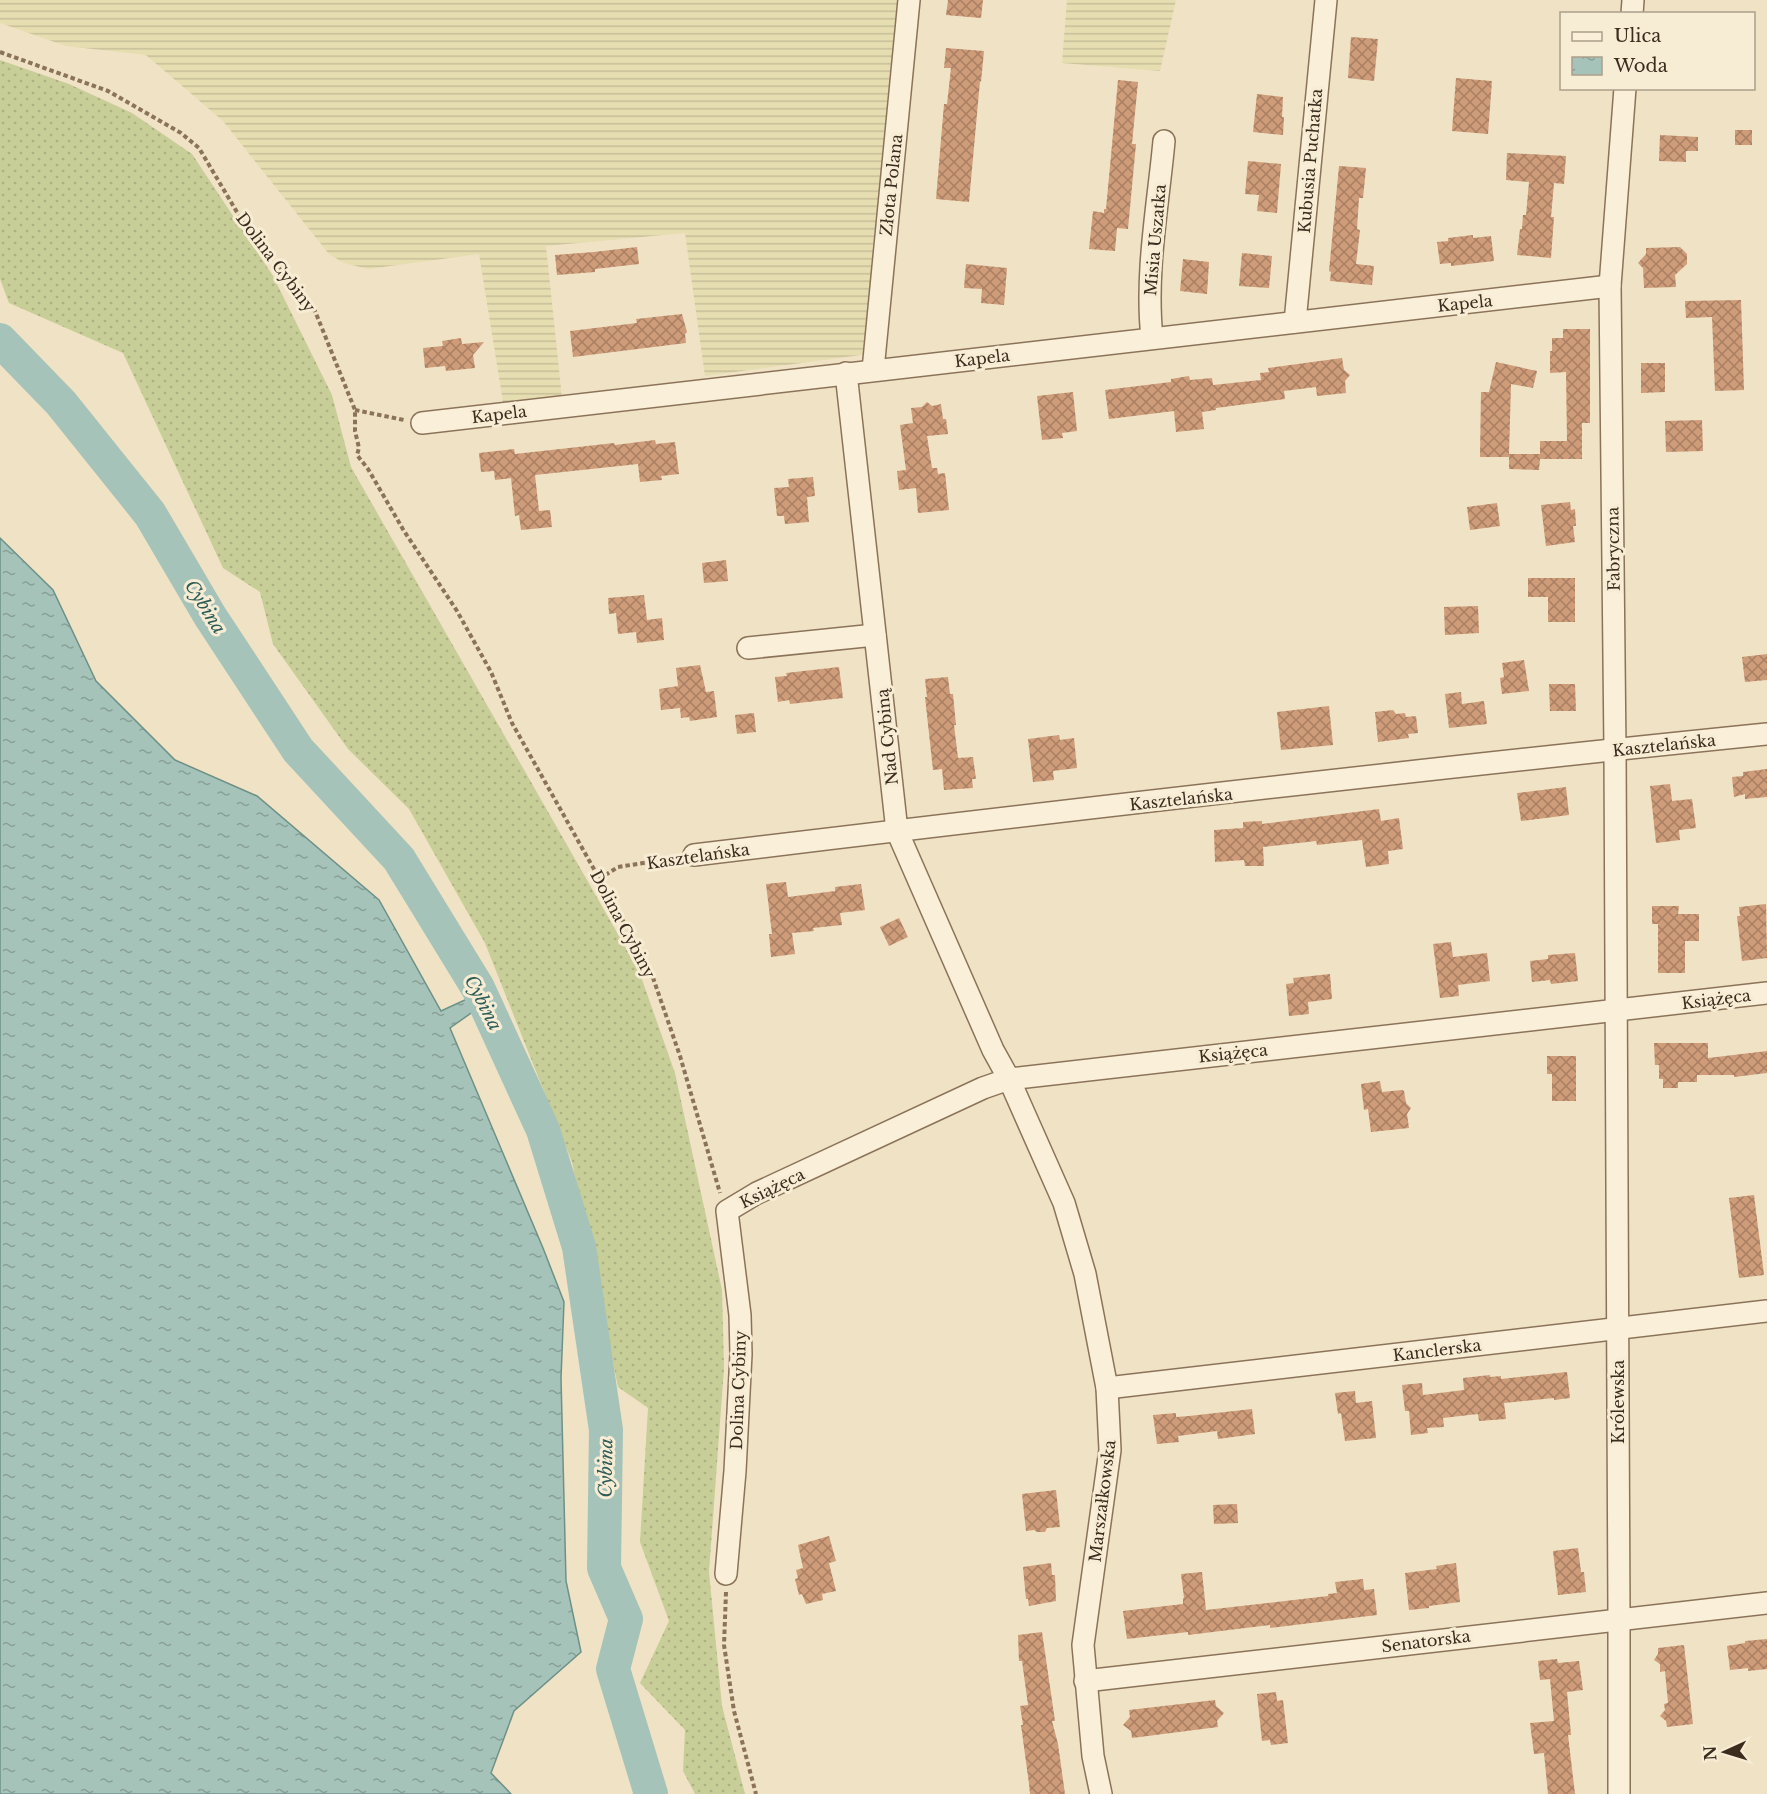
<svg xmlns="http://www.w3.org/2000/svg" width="1767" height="1794" font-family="'Libre Baskerville',serif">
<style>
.farmland{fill:url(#farmland-rules)}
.grass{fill:url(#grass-dots)}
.water{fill:url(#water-ripples);stroke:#6c9188;stroke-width:1.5}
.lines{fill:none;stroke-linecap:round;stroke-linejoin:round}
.river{stroke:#a6c3ba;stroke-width:34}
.building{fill:url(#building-cross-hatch)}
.minor-casing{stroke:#8b735a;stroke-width:24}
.path{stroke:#8b735a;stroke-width:4;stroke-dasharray:4.5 3;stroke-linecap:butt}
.minor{stroke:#faefd8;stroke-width:21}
.labels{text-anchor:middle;stroke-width:6;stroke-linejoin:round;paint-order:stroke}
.street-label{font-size:16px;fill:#3b2c1e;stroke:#f7ecd4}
.water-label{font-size:18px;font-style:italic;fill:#2d5b57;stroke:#f7ecd4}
</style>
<defs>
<pattern id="farmland-rules" width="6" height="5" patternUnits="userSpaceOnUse" patternTransform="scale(1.5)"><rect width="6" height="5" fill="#e6ddb1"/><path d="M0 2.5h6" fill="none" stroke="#c6be98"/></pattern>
<pattern id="grass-dots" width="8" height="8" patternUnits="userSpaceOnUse" patternTransform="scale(1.5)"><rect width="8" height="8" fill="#c8ce97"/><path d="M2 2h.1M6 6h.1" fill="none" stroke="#adb182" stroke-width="1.8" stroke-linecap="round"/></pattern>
<pattern id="water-ripples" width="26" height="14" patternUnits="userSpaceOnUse" patternTransform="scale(1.5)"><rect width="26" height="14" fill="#a6c3ba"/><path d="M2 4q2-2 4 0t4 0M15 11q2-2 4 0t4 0" fill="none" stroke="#889f97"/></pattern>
<pattern id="building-cross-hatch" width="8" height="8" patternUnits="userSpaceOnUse" patternTransform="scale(1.5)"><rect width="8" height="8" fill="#cf9c79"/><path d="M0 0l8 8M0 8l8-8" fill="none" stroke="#a97f63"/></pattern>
</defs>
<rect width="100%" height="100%" fill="#f0e2c4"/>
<!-- farmland -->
<g class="farmland">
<polygon points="0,0 898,0 868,354 705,376 685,233 546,246 562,398 503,402 479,254 368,269 344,263 329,254 223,121 146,55 66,46 0,23"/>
<polygon points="1067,0 1176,0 1160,71 1062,63"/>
</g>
<!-- grass -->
<polygon class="grass" points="0,60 69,84 132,113 192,154 273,276 332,395 351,467 639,971 675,1073 722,1290 724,1368 709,1572 722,1706 745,1794 695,1794 683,1771 685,1730 640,1683 669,1621 640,1542 648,1408 618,1387 572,1162 485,943 409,809 348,749 273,644 260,592 223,568 123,353 9,303 0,279"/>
<!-- water -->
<polygon class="water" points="0,538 53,590 96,681 175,760 257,796 379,900 441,1011 467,999 474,1011 450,1028 543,1248 564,1302 561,1378 566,1581 581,1652 514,1711 491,1773 511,1794 0,1794"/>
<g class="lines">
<!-- river -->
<polyline class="river" points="0,340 61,403 150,514 210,616 298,750 399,859 478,988 543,1130 579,1247 606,1430 604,1568 626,1619 613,1669 651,1794"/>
</g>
<!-- building -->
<g class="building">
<polygon points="948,0 983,0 981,18 946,15"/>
<polygon points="1351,37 1378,39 1374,81 1348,78"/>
<polygon points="946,48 984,51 981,82 980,81 969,202 936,199 944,104 947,104 951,68 944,68"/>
<polygon points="1456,78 1492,81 1488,134 1452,131"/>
<polygon points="1118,80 1138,82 1132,144 1136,144 1128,229 1117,228 1115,251 1089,249 1093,211 1104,213 1104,209 1106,209"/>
<polygon points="1257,94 1283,97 1282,117 1284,117 1283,135 1253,132"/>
<rect x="1735" y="130" width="17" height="15"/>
<polygon points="1660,135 1698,137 1698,151 1686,151 1686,162 1659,161"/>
<polygon points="1507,153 1566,156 1564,184 1554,183 1551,217 1554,217 1551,258 1517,255 1520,229 1522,229 1523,215 1526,215 1529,182 1506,180"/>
<polygon points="1248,161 1281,164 1277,213 1257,211 1259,195 1245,194"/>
<polygon points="1339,166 1366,168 1363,198 1359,198 1357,229 1360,230 1356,264 1374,266 1372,285 1330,281 1331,272 1329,271"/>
<polygon points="1473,235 1473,238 1491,236 1494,261 1451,266 1451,263 1440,264 1437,242 1448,241 1448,238"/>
<polygon points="637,247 639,264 595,269 595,272 557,275 555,255 594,252"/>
<polygon points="1680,247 1687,254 1687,264 1675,275 1676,287 1644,288 1643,268 1638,263 1646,254 1646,248"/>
<polygon points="1242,253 1272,256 1269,288 1239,286"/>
<polygon points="1183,259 1209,262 1207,294 1180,291"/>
<polygon points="966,264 1007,268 1004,305 981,303 982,289 964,288"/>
<polygon points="1741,300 1744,390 1715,391 1712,317 1686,318 1685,301"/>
<polygon points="682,314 687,332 685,334 686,343 573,357 570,331 637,323 636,319"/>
<polygon points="1563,329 1590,329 1590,423 1582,423 1582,459 1540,459 1539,470 1509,469 1509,457 1480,457 1481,392 1489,392 1496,362 1537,371 1533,388 1511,384 1509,454 1540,454 1540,441 1567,441 1566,372 1550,373 1550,351 1552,351 1552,338 1563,338"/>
<polygon points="461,338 462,344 484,342 473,355 475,368 446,371 445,366 425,368 423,348 443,346 442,341"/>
<polygon points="1342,358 1344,370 1350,375 1345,381 1346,393 1317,396 1316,387 1284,391 1285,399 1216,408 1216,410 1202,412 1204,429 1176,432 1174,411 1109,419 1105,390 1171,382 1171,379 1189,376 1190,380 1212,378 1213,385 1261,380 1260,373 1269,372 1268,368"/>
<polygon points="1641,363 1665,363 1665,392 1641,393"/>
<polygon points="1073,392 1077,431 1062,433 1063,438 1042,440 1037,396"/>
<polygon points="927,402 932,406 941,404 943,419 946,419 948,434 927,436 932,468 937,468 938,474 945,473 949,510 918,513 916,488 899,490 897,471 906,470 900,425 913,423 911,408 922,407"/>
<polygon points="1702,420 1703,451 1666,452 1665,421"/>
<polygon points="655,440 656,444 675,442 679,474 661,476 662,480 640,482 638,464 535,475 539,511 550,510 552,527 521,530 519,515 515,516 511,478 495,480 494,471 481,472 479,453 514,449 515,454 614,443 615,445"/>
<polygon points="813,477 815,496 807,497 809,522 785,524 784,516 777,516 774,488 789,487 788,479"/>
<polygon points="1570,502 1571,510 1575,509 1576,526 1573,526 1575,542 1546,546 1541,505"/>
<polygon points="1497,503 1500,526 1470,530 1467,507"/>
<polygon points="726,560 728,581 704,583 702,563"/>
<polygon points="1528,578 1575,578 1575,622 1548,622 1548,597 1528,597"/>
<polygon points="644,595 647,620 662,618 664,640 637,643 636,632 618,634 616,613 609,614 608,598"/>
<polygon points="1478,606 1479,633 1445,635 1444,607"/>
<polygon points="1767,654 1767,680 1745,682 1742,657"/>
<polygon points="1524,660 1529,691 1502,694 1500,678 1504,677 1502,663"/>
<polygon points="700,665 706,692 714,691 717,717 690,721 689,717 681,718 680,708 661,710 659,689 678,686 676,668"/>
<polygon points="839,667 843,698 790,704 789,700 778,702 775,677 787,676 786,673"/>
<polygon points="948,677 950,694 953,694 956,725 954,725 958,758 973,757 976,779 972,779 973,788 944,790 942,769 933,770 925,697 927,697 925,679"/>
<polygon points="1549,684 1575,684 1576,711 1550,711"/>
<polygon points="1461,692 1462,704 1484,701 1487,724 1449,728 1445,694"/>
<polygon points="1329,706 1333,745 1281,750 1277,712"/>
<polygon points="1393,710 1396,714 1405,713 1406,717 1416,716 1418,733 1408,734 1409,738 1378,742 1375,712"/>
<polygon points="754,713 756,732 737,734 735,715"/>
<polygon points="1059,735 1060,740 1074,738 1077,768 1053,771 1054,780 1033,782 1028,739"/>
<polygon points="1767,769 1767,797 1745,799 1745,794 1734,797 1732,777 1743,776 1743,772"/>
<polygon points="1670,784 1672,801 1692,799 1696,828 1679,830 1680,840 1656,843 1650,786"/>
<polygon points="1566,787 1569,815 1521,821 1517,793"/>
<polygon points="1379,809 1381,821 1399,818 1403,849 1388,851 1389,864 1366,867 1362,840 1317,845 1316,841 1263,847 1264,866 1245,866 1244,860 1215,862 1214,830 1243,828 1243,822 1262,821 1262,824"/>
<polygon points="786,882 788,897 835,891 835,887 861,884 865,910 840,913 842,925 813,928 814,931 792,933 795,954 771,957 769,934 772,934 766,884"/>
<polygon points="1766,904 1767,958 1742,961 1737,916 1740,916 1739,907"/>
<polygon points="1652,906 1679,906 1678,914 1699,914 1699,941 1685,941 1685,973 1658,973 1658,924 1652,924"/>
<polygon points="899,918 908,937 889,946 880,927"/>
<polygon points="1451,942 1453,957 1487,953 1490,981 1458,985 1459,996 1440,998 1433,944"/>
<polygon points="1575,953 1578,981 1551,984 1550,980 1532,982 1530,961 1548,959 1548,955"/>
<polygon points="1330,974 1332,999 1308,1002 1309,1014 1289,1016 1286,984 1294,983 1293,978"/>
<polygon points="1654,1043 1708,1043 1708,1058 1767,1051 1767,1073 1734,1077 1734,1075 1697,1075 1697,1082 1678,1082 1678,1088 1663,1088 1663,1079 1659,1079 1659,1065 1655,1065"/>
<polygon points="1547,1056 1576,1056 1576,1101 1552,1101 1552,1074 1547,1074"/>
<polygon points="1380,1081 1382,1092 1402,1090 1404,1091 1406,1103 1411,1108 1407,1114 1409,1128 1371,1132 1368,1109 1364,1110 1361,1084"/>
<polygon points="1754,1195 1764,1275 1739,1278 1729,1198"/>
<polygon points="1567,1372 1570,1398 1554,1400 1554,1398 1504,1403 1506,1419 1479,1421 1478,1414 1443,1418 1444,1427 1427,1428 1428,1433 1411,1435 1409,1411 1405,1411 1402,1385 1422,1383 1423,1395 1464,1390 1463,1378 1490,1375 1490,1377 1501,1376 1501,1379"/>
<polygon points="1355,1391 1356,1403 1372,1401 1376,1438 1345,1441 1341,1413 1338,1414 1335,1393"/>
<polygon points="1252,1409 1255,1434 1218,1439 1217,1431 1178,1436 1179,1442 1157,1444 1153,1415 1176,1413 1176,1417 1189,1416"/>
<polygon points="1056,1490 1060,1527 1047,1528 1045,1532 1037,1532 1034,1530 1026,1531 1022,1494"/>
<polygon points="1237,1504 1238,1523 1214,1524 1213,1505"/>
<polygon points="829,1536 836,1561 829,1563 836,1591 822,1594 823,1600 806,1604 802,1594 799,1595 795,1579 798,1578 796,1570 803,1568 798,1545"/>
<polygon points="1578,1548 1581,1572 1584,1572 1586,1592 1558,1595 1553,1551"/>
<polygon points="1051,1563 1052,1575 1055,1575 1056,1601 1029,1606 1028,1599 1026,1599 1023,1567"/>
<polygon points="1456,1563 1460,1602 1429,1606 1429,1608 1409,1610 1405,1573 1437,1569 1436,1566"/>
<polygon points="1202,1572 1206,1610 1328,1596 1328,1594 1337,1593 1335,1582 1363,1579 1364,1590 1374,1589 1377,1615 1270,1628 1270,1625 1188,1635 1188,1632 1127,1639 1123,1611 1183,1604 1183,1598 1184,1598 1181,1574"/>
<polygon points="1042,1632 1055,1721 1052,1721 1058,1744 1065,1794 1030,1794 1029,1784 1021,1725 1023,1725 1020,1706 1028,1705 1022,1661 1019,1661 1018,1635"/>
<polygon points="1767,1639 1767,1669 1748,1671 1748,1668 1730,1670 1727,1646 1745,1643 1745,1641"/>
<polygon points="1684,1645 1693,1724 1667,1727 1666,1721 1660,1716 1665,1710 1664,1704 1668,1703 1665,1671 1660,1672 1660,1664 1654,1660 1658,1654 1658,1648"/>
<polygon points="1557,1659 1558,1663 1579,1661 1583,1690 1567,1692 1571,1735 1568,1735 1575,1794 1548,1794 1544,1753 1534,1754 1530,1723 1554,1721 1550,1679 1540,1680 1538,1661"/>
<polygon points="1276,1692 1277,1701 1283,1700 1288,1743 1271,1745 1270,1740 1262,1741 1257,1694"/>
<polygon points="1215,1700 1216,1706 1224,1713 1217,1721 1218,1727 1132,1738 1131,1731 1123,1725 1130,1717 1129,1710"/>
</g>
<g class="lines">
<!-- minor casing -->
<g class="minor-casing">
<g id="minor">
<polyline points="1632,14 1633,0"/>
<polyline points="1295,322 1326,0"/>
<path d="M1152,338C1145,273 1158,206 1164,141"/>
<polyline points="873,370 909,0"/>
<polyline points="846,373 897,831 993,1050 1009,1079 1064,1203 1085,1274 1107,1388 1110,1450 1083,1645 1093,1756 1101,1794"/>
<polyline points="422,423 1610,286"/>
<polyline points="748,648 875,635"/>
<path d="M694,855C1051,812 1409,770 1767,734"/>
<polyline points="1107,1388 1767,1311"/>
<polyline points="726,1574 735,1471 741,1354 740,1315 727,1211 757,1193 983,1088 1009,1079 1767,993"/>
<polyline points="1085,1681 1767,1603"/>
<polyline points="1619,1794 1619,1619 1615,750 1610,286 1625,88"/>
</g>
</g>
<!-- path -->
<g class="path">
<polyline points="0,52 108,91 181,133 199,148 247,229 267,256 302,292 315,311 355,410 355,431 359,448 357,455 368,469 404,531 457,611 491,672 512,723 650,969 680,1056 720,1193"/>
<polyline points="355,410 404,420"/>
<polyline points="599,879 618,867 675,858"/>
<polyline points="726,1592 724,1645 734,1711 756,1794"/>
</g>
<!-- minor -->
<use href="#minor" class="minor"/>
</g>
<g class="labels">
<!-- street labels -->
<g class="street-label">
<text transform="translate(1310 161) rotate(-85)" y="6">Kubusia Puchatka</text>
<text transform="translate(891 185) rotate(-84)" y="6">Złota Polana</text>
<text transform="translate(1155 240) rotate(-85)" y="6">Misia Uszatka</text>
<text transform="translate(276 262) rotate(53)" y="6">Dolina Cybiny</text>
<text transform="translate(1465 303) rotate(-6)" y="6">Kapela</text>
<text transform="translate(982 358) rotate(-7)" y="6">Kapela</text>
<text transform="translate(499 414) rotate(-7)" y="6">Kapela</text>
<text transform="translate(1613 549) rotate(-91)" y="6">Fabryczna</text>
<text transform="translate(887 737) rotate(-96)" y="6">Nad Cybiną</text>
<text transform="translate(1664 745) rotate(-6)" y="6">Kasztelańska</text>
<text transform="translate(1181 799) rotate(-6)" y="6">Kasztelańska</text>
<text transform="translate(698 856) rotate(-8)" y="6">Kasztelańska</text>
<text transform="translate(623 924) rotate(62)" y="6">Dolina Cybiny</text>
<text transform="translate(1716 999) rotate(-7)" y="6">Książęca</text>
<text transform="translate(1233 1053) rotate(-6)" y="6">Książęca</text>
<text transform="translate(772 1188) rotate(-26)" y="6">Książęca</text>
<text transform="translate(1437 1350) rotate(-7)" y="6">Kanclerska</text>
<text transform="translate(738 1390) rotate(-88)" y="6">Dolina Cybiny</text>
<text transform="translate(1618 1402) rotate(-90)" y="6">Królewska</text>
<text transform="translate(1102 1501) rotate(-83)" y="6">Marszałkowska</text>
<text transform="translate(1426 1641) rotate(-7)" y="6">Senatorska</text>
</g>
<!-- water labels -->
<g class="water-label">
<text transform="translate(205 607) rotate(58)" y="6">Cybina</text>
<text transform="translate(483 1003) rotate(63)" y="6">Cybina</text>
<text transform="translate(606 1468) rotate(-89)" y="6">Cybina</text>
</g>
</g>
<!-- legend -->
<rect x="1560" y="12" width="195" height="78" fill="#f7ecd4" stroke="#ac9f8b" stroke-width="1.5"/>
<rect x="1572" y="32" width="30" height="9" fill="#faefd8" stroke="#ac9f8b" stroke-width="1.5"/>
<text x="1614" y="42" font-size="18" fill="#3b2c1e">Ulica</text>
<rect x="1572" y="57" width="30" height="18" fill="url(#water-ripples)" stroke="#ac9f8b" stroke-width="1.5"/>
<text x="1614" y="72" font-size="18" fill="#3b2c1e">Woda</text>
<!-- north arrow -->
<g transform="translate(1725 1752) rotate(266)" stroke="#f7ecd4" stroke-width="4.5" paint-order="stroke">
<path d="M0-4.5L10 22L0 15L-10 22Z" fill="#3b2c1e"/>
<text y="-9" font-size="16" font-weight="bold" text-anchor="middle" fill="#3b2c1e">N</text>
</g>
</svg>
